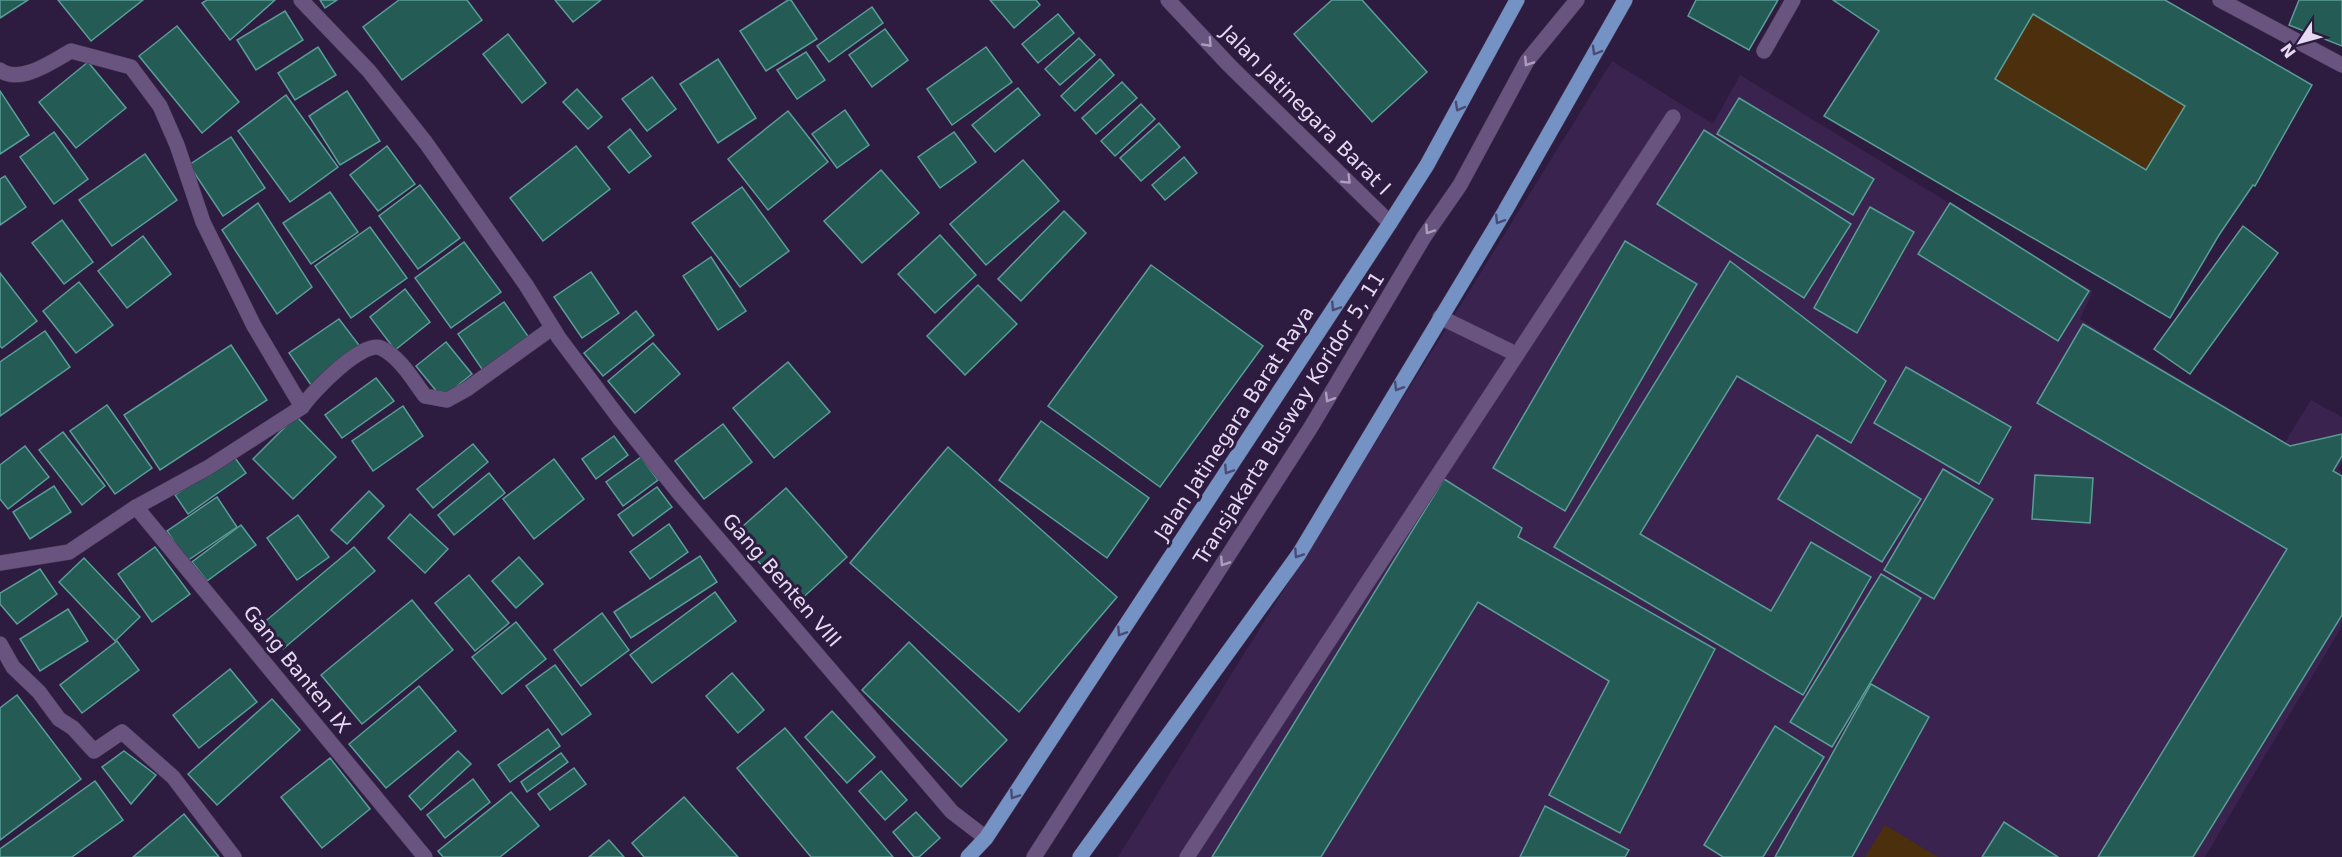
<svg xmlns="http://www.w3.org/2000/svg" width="2342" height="857" font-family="'DejaVu Sans',sans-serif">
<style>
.built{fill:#3a234f}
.green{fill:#4c2f0c}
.building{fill:#245b55;stroke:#5a9d96;stroke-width:1.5;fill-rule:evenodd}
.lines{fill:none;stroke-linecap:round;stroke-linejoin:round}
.minor-casing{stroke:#483757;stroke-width:16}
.major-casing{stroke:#483757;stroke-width:16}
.minor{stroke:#68547e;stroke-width:15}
.major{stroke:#7492c4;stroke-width:15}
.oneway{stroke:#ad9ebe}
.oneway2{stroke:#4a4b75}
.labels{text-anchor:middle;stroke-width:6;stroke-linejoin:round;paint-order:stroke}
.street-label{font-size:20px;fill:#e5daf2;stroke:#2e1b40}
</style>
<rect width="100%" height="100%" fill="#2e1b40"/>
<!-- built -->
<polygon class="built" points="1612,61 1713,124 1740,75 2093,291 2080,319 2285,442 2311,400 2342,417 2342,463 2338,469 2342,472 2342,626 2205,857 1118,857"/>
<!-- green -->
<g class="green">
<polygon points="2033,14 2185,106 2146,170 1995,79"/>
<polygon points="1885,825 1938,857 1865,857"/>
</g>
<!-- building -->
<g class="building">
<polygon points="0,0 28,0 0,18"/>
<polygon points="58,0 143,0 91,41"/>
<polygon points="207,0 275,0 230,40 202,3"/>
<polygon points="320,0 337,0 325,8"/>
<polygon points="399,0 467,0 482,20 402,80 363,27"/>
<polygon points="555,0 601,0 573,22"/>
<polygon points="788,0 791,0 817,39 766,71 740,31"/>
<polygon points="990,0 1036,0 1040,5 1014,28"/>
<polygon points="1332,0 1362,0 1427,72 1372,122 1294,34"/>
<polygon points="1696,0 1778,0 1749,50 1688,16"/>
<path d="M1833,0H2165L2312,85L2255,186L2253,185L2219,235L2170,318L1824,116L1879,31ZM2033,14L2185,106L2146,170L1995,79Z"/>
<polygon points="2299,0 2342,0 2342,46 2289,25"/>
<polygon points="872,7 883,23 829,62 817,46"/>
<polygon points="285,11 303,40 256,70 237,40"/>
<polygon points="1058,14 1074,33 1038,63 1022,44"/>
<polygon points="177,26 239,102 202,133 139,56"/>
<polygon points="885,29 908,60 872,87 849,55"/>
<polygon points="508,34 546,83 522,103 483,54"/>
<polygon points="1079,38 1095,55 1060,85 1045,69"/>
<polygon points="318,47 336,75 295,100 278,73"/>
<polygon points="986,47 1012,82 952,125 927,89"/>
<polygon points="806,52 825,80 797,99 777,70"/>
<polygon points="718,59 756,118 718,143 680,84"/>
<polygon points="1100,59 1114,75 1075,111 1061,96"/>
<polygon points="88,62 126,108 76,148 39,102"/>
<polygon points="652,77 676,109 647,131 622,99"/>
<polygon points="1122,82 1137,98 1096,134 1082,118"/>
<polygon points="1018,88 1040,115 995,152 972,125"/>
<polygon points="577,89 602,117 588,129 563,102"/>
<polygon points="0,91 29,135 0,154"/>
<polygon points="347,91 380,141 340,165 309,116"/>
<polygon points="286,95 338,167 290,202 238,131"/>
<polygon points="1739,98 1874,179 1853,215 1717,134"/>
<polygon points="1141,104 1155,119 1115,156 1101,141"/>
<polygon points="845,110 869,145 837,168 812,134"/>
<polygon points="788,111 828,162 768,210 728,159"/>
<polygon points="1159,123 1180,147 1141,181 1120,158"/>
<polygon points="630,129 651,156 629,173 608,147"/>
<polygon points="1704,130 1851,224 1804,298 1657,204"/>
<polygon points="54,132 88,179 54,204 20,157"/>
<polygon points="954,132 976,162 940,188 918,157"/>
<polygon points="231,137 265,188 223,216 189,165"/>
<polygon points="387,146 415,184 378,211 350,175"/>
<polygon points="576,146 610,189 543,241 510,198"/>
<polygon points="145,154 177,200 112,246 79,200"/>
<polygon points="1184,157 1197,173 1165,200 1152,185"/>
<polygon points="1023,160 1059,201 986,265 950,224"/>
<polygon points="881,170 919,213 862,263 824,221"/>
<polygon points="5,176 26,207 0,225 0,179"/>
<polygon points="420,185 460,238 418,269 379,216"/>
<polygon points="742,187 789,251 740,287 692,223"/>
<polygon points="330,192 358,232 311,264 283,223"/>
<polygon points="258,203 312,287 277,314 222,230"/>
<polygon points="1950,203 2089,291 2058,341 1918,254"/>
<polygon points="1870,207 1914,232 1857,333 1814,308"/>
<polygon points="1064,211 1086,233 1021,301 998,279"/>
<polygon points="62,220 93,262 64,284 32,243"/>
<polygon points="2243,226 2278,253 2190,374 2154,349"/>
<polygon points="370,227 407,278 351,318 315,266"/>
<polygon points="940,235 976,275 935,313 898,274"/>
<polygon points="143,236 171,274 127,308 98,271"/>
<polygon points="1625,241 1697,284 1565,511 1493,468"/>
<polygon points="464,242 501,292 451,328 415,278"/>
<polygon points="711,257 746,311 718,330 683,276"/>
<polygon points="1730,261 1886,381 1851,443 1737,376 1640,534 1771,611 1811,542 1871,577 1803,695 1554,547"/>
<polygon points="1151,265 1263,346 1160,487 1048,406"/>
<polygon points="591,272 619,313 582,338 554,297"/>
<polygon points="0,273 37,321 2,348 0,346"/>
<polygon points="79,282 113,325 76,353 43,311"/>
<polygon points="978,285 1017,324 965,375 927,336"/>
<polygon points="405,289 430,322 395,350 370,317"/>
<polygon points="504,302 530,339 484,372 458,334"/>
<polygon points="636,311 654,335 603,376 584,353"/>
<polygon points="339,319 362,349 311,385 289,353"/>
<polygon points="2083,324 2290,446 2342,434 2342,456 2333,471 2342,476 2342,615 2193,857 2098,857 2287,549 2037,403"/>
<polygon points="45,331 70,367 0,416 0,362"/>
<polygon points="446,342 472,374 442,398 416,366"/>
<polygon points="653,343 680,374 635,413 608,381"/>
<polygon points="231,345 267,400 160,470 124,415"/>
<polygon points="788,362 830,412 774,458 733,408"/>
<polygon points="1906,367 2011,427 1979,484 1874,423"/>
<polygon points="376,378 394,401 342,438 325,415"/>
<polygon points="107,405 152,468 115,494 70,431"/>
<polygon points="403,406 423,436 373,471 352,441"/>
<polygon points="296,416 336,457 293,499 253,459"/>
<polygon points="1041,421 1149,498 1107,558 999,480"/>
<polygon points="723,424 752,462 704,499 675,461"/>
<polygon points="63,432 105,486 82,505 39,450"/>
<polygon points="1817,435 1921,499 1882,562 1778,499"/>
<polygon points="614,436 628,455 596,479 582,459"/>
<polygon points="473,444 488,462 433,508 417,489"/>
<polygon points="25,446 49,477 8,509 0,499 0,465"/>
<polygon points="948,447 1117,597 1019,712 850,563"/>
<polygon points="233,455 246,473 188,514 175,495"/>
<polygon points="641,457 658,480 623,506 606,482"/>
<polygon points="554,459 584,499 534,539 503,499"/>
<polygon points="1943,469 1993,499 1934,599 1884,570"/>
<polygon points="489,473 505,493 454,535 438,515"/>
<polygon points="2035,475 2093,478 2090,523 2032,519"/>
<polygon points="1444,479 1522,528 1518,537 1715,649 1620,833 1549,795 1609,681 1478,602 1321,857 1212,857"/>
<polygon points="54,486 71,512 30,539 13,512"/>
<polygon points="657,487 672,507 633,536 618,515"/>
<polygon points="786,488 847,557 796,604 734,534"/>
<polygon points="369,491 384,506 347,544 331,530"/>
<polygon points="217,497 237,527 187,561 167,531"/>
<polygon points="410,514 448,549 425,573 388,538"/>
<polygon points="298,515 329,557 297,580 267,538"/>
<polygon points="669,524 688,552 650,579 630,552"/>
<polygon points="241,525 256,545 207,581 192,562"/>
<polygon points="155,547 190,594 152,622 118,574"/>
<polygon points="354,547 375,571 283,649 262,624"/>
<polygon points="700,556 717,582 631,638 614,612"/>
<polygon points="519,557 543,584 516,608 492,581"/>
<polygon points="84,558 140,617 115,641 59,582"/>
<polygon points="40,569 57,594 17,624 0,604 0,593"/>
<polygon points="1881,574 1921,598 1832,747 1790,722"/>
<polygon points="469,575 509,623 475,651 435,603"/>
<polygon points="715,592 736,621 652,683 630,655"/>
<polygon points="412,600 453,650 362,724 321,675"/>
<polygon points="68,609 88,641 40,671 20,639"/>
<polygon points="602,613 629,650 581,686 554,650"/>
<polygon points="516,622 546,659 502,694 472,657"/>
<polygon points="117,641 139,670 82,713 60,685"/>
<polygon points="909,642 1007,740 961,787 862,690"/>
<polygon points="555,665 591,714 562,735 526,686"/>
<polygon points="230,669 257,702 199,748 173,715"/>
<polygon points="732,673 764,710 738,733 706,696"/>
<polygon points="1871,684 1929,717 1852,857 1775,857"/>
<polygon points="419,686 456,731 386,788 349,744"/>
<polygon points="17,695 81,779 0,840 0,708"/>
<polygon points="272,699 300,730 217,805 188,774"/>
<polygon points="832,711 875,757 847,783 805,737"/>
<polygon points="1775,726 1824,757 1763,857 1723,857 1704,845"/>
<polygon points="785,728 893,857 811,857 737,768"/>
<polygon points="548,729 560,746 510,782 498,765"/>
<polygon points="124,751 156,775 131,804 102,767"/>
<polygon points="458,751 471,764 421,810 409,796"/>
<polygon points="561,753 568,762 527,792 521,782"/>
<polygon points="330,758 370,809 322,848 281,797"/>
<polygon points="574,768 586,784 550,810 538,794"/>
<polygon points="881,771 907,800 885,820 859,791"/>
<polygon points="473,779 490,802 445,838 427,815"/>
<polygon points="95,781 123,820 72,857 0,857 0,849"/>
<polygon points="511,792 539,826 500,857 443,857 438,851"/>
<polygon points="684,797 738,857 644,857 632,843"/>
<polygon points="1545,806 1629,850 1625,857 1520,857"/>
<polygon points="916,812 940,838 919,857 914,857 893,832"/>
<polygon points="184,814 219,857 133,857"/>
<polygon points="2004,822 2058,857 1982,857"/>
<polygon points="609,840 624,857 589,857"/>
</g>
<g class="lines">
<!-- minor casing -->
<g class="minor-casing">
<g id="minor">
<polyline points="301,0 369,71 426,143 526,285 559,338 619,418 679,493 952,812 986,838"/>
<polyline points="1168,0 1229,65 1390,223"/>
<polyline points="2220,0 2342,65"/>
<polyline points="1764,51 1793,0"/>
<path d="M0,70C20,85 53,61 71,51L131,67L160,106L177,145L203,222L254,326L302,407"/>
<polyline points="1440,317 1516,354"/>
<polyline points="136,507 425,857"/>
<path d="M0,563L69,552L136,507L209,467L302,407C312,392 362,340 381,348C400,357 413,380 425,396L447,400L467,389L552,328"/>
<polyline points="0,644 13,667 39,692 59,719 73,728 94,751 122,732 173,777 234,857"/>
<polyline points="1034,857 1311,427 1424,237 1460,185 1527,61 1577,0"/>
<polyline points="1187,857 1673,117"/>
</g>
</g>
<!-- major casing -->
<g class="major-casing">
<g id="major">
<polyline points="968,857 986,838 1390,223 1427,165 1517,0"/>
<polyline points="1080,857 1299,554 1505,211 1625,0"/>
</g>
</g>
<!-- minor -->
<use href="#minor" class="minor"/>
<!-- major -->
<use href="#major" class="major"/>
</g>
<!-- one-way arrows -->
<defs><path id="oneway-chevron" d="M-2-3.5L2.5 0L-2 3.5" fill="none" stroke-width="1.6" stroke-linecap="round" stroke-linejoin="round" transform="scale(1.5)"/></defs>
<g class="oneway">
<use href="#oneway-chevron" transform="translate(1208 43) rotate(47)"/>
<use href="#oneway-chevron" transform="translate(1528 62) rotate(123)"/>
<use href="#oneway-chevron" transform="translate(1347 180) rotate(44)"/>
<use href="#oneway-chevron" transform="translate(1429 230) rotate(124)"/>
<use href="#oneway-chevron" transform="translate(1329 398) rotate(121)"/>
<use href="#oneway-chevron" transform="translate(1224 562) rotate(123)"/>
</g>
<g class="oneway2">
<use href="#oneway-chevron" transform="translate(1596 51) rotate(120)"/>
<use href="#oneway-chevron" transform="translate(1459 107) rotate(119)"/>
<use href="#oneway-chevron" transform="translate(1499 220) rotate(122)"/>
<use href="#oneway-chevron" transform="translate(1335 307) rotate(123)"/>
<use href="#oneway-chevron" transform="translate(1398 387) rotate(121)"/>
<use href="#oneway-chevron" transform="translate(1228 470) rotate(123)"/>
<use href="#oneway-chevron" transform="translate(1298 554) rotate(124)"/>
<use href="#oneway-chevron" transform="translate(1121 632) rotate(123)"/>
<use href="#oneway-chevron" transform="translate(1014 795) rotate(123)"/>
</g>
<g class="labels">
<!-- street labels -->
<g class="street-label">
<text transform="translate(1306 110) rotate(45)" y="7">Jalan Jatinegara Barat I</text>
<text transform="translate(1289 418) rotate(-58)" y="7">Transjakarta Busway Koridor 5, 11</text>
<text transform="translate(1234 423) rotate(-57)" y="7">Jalan Jatinegara Barat Raya</text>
<text transform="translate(782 580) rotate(49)" y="7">Gang Benten VIII</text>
<text transform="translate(297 669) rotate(51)" y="7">Gang Banten IX</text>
</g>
</g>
<!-- north arrow -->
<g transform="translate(2300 42) rotate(234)" stroke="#2e1b40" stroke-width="4.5" paint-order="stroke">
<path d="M0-4.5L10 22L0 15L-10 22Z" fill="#e5daf2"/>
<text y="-9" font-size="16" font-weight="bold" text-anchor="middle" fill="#e5daf2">N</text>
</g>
</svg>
